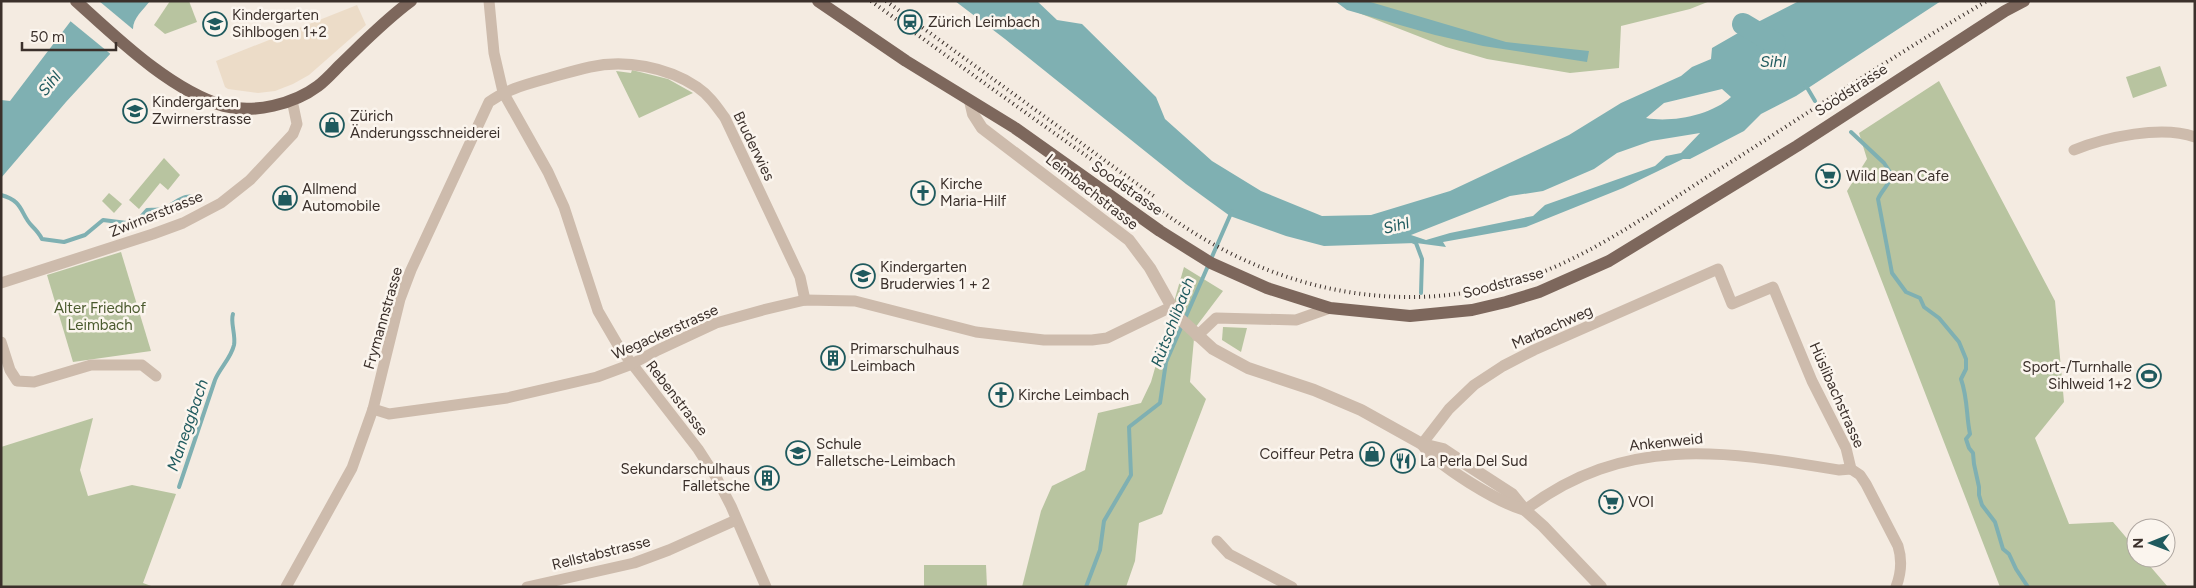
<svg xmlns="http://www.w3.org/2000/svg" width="2196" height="588" font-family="Figtree,sans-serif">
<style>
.green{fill:#b8c4a0}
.plaza{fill:#ecdcc8}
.water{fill:#7fb0b2;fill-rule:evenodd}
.pier{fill:#f4ebe1}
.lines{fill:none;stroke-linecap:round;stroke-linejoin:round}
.stream{stroke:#7fb0b2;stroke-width:4}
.river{stroke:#7fb0b2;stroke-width:22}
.minor{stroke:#cdbbac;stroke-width:11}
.tertiary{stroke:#cdbbac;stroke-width:12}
.primary{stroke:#7d675c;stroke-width:12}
.rail{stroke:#3b302b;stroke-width:4;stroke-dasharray:1 4;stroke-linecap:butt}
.labels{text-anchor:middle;stroke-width:5;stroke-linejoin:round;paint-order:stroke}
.poi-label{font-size:15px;fill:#3b302b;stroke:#fbf5ee;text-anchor:start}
.street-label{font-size:15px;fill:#3b302b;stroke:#fbf5ee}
.park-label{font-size:15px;fill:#4a5a2e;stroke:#fbf5ee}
.water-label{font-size:16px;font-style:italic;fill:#1f5a5e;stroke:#fbf5ee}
</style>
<rect width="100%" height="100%" fill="#f4ebe1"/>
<!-- green -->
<g class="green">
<polygon points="170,1 189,1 197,22 165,34 154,25"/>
<polygon points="1335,1 1710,1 1690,9 1621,26 1619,68 1570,73 1487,59 1446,47 1346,8"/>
<polygon points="2160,66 2167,86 2133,98 2126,77"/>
<polygon points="632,70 668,79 693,93 639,118 616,71 631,73"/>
<polygon points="1939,81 2055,301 2064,402 2035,438 2069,524 2113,522 2136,549 2136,558 2143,558 2168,587 2000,587 1847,191 1867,159 1859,133"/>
<polygon points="164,158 180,175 168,190 160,183 139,209 129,200"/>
<polygon points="109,193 122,204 114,213 102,201"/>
<polygon points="121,252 151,351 73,362 47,275"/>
<polygon points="1184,267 1223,291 1195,328 1190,382 1206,399 1162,514 1139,523 1135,561 1126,587 1022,587 1041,511 1052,486 1085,470 1098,413 1141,403 1151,382"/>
<polygon points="1223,327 1247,328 1241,352 1222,340"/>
<polygon points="93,418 80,470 88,496 132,485 176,494 143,583 154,587 1,587 1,447"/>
<polygon points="924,565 986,565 987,587 924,587"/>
</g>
<!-- plaza -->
<polygon class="plaza" points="357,5 366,25 309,75 293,84 275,91 258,93 228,89 225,87 216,61"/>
<!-- water -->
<g class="water">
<path d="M86,1H150C143,10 133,18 133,29L66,102L1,178V100L10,101Z"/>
<path d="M955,1H1037L1057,20L1082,24L1156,97L1165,119L1212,161L1261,191L1322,216L1371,215L1450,191L1569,135L1621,103L1681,76L1692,67L1711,59L1712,48L1752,25L1799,1H1941L1796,96L1761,114L1744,131L1690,159H1683L1623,188L1526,227L1443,242L1446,247L1416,243L1324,246L1286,236L1230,216L1186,184L1005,39ZM1722,89L1731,97C1712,115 1671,123 1646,118L1664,103ZM1700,133L1681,153L1666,156L1655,166L1545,205L1533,216L1450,233L1426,240L1411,235L1510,196L1543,191L1594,169L1617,153L1651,141Z"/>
<polygon points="1335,1 1367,1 1506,42 1589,51 1587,62 1483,46 1435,35 1347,10"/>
</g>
<!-- pier -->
<polygon class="pier" points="83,1 99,1 135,31 113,56 69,20"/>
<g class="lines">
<!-- stream -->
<g class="stream">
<polyline points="1805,84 1815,101"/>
<path d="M1851,132L1884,163L1892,175C1889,185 1882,190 1878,199L1892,273L1906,292L1920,298L1924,307L1939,318L1959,342L1966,359V369L1961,379C1968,399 1966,415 1970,434L1966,439L1969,448L1973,453L1974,464L1979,487V495L1982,505L1995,522L2003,549L2009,554L2016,569L2028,587"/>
<path d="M1,195C24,201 20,214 32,226C37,231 39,233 42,239L64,242L85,235L103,220L127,223L139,219L147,210C153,209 158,211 164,208C176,204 185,191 198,199"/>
<polyline points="1412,241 1416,243 1422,259 1421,293"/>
<path d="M179,487L215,380C220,368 231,358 234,345C236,335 230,322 233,314"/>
<polyline points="1086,587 1100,550 1104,521 1131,475 1129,427 1160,403 1166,362 1232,211"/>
</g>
<!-- river -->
<polyline class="river" points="1743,24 1775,43"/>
<!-- minor -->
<g class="minor">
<polyline points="489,1 494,53 503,92 548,172 564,207 598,311 619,347 698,449 716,477 731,506 766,587"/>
<path d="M2074,150C2106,137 2162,125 2195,137"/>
<polyline points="1,283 153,234 183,223 221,203 250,180 293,134 297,124 292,100"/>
<polyline points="1197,336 1216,318 1296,320 1330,308"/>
<polyline points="1,342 10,370 17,381 34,382 91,365 142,365 156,376"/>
<polyline points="373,409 389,414 507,398 597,377 632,364 658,350 716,323 763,310 805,300 855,301 976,332 1044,340 1092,340 1107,338 1171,307"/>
<path d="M1422,444L1449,409L1474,385L1503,366L1534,350L1718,269L1732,304L1773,287L1812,381L1846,448L1851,469L1860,475L1866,484L1898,546C1902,559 1901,574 1896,587"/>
<path d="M1525,510C1625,434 1724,451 1839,470L1851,469"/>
<polyline points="1217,541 1229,554 1292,587"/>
<path d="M286,587L352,468L373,409L400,299L411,270L489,102C507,89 528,84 549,78C563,74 576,70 590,67C625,59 667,67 697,87C709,95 717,107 725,118L800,277L805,300"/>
<polyline points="527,587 634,563 669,550 736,520"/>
</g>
<!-- tertiary -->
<g class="tertiary">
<polyline points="970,101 973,114 982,128 1129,240 1150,268 1177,316 1213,349 1248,368 1314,390 1361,410 1422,444 1443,449 1461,461 1512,494 1525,510 1543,526 1601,587"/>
<path d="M1422,444C1439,467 1498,502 1525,510"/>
</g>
<!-- primary -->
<g class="primary">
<path d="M76,1C117,38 170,90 224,106C254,114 294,104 318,86C326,80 333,72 340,65C363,43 385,20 411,1"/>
<polyline points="818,1 906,61 1015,128 1160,231 1211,263 1267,288 1330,308 1410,316 1472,310 1506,302 1539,292 1609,261 1797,146 2005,11 2024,1"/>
</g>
<!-- rail -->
<g class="rail">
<path d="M871,1C944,54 1017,107 1091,159C1134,191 1176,225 1224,250C1329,305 1450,314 1559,265C1616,239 1667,202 1720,169C1808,113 1896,54 1987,1"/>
<polyline points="886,1 1155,197"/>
</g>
</g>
<!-- icons -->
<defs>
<g id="station-ring" transform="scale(1.25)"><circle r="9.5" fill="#fbf5ee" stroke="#1f5a5e" stroke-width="1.5"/><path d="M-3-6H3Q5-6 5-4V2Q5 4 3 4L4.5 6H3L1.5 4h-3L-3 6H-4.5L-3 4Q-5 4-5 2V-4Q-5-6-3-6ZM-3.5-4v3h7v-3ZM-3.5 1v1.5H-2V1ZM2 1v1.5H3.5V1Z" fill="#1f5a5e"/></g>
<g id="school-ring" transform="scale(1.25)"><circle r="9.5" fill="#fbf5ee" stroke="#1f5a5e" stroke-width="1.5"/><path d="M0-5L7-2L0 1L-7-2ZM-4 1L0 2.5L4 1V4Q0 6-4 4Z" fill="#1f5a5e"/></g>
<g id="shop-ring" transform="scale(1.25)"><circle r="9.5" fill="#fbf5ee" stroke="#1f5a5e" stroke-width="1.5"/><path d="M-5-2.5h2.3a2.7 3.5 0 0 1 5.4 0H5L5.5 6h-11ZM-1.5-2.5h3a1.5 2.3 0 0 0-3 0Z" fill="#1f5a5e"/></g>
<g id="supermarket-ring" transform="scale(1.25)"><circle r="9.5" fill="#fbf5ee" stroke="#1f5a5e" stroke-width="1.5"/><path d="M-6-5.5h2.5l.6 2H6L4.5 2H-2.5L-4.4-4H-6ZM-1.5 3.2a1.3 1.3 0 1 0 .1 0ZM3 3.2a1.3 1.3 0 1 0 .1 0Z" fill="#1f5a5e"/></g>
<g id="church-ring" transform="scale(1.25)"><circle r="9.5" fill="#fbf5ee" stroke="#1f5a5e" stroke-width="1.5"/><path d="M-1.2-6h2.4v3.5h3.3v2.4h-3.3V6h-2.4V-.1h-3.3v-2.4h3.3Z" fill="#1f5a5e"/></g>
<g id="building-ring" transform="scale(1.25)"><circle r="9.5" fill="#fbf5ee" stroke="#1f5a5e" stroke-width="1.5"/><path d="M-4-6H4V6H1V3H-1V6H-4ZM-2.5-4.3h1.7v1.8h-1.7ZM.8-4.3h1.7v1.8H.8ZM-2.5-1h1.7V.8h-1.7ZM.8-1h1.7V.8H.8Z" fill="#1f5a5e"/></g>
<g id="stadium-ring" transform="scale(1.25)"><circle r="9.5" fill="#fbf5ee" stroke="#1f5a5e" stroke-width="1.5"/><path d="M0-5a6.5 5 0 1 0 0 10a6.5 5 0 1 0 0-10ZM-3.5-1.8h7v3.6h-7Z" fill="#1f5a5e"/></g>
<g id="restaurant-ring" transform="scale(1.25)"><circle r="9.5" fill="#fbf5ee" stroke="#1f5a5e" stroke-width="1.5"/><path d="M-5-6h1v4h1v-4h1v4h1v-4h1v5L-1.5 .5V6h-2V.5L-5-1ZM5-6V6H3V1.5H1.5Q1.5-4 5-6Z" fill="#1f5a5e"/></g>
</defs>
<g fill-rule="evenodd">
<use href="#station-ring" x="910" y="22"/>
<use href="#school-ring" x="215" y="24"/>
<use href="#school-ring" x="135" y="111"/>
<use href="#shop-ring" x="332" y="125"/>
<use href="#supermarket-ring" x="1828" y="176"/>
<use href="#church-ring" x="923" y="193"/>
<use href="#shop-ring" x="285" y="198"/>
<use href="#school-ring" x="863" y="276"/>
<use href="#building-ring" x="833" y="358"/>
<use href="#stadium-ring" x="2149" y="376"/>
<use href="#church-ring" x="1001" y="395"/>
<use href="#school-ring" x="798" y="453"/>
<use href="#shop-ring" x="1372" y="454"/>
<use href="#restaurant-ring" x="1403" y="461"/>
<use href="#building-ring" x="767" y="478"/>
<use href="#supermarket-ring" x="1611" y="502"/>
</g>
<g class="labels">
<!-- poi labels -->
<g class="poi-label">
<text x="232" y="20">Kindergarten<tspan x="232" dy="17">Sihlbogen 1+2</tspan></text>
<text x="928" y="27">Zürich Leimbach</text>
<text x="152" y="107">Kindergarten<tspan x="152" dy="17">Zwirnerstrasse</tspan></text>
<text x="350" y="121">Zürich<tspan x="350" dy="17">Änderungsschneiderei</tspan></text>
<text x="1846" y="181">Wild Bean Cafe</text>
<text x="940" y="189">Kirche<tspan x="940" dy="17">Maria-Hilf</tspan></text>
<text x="302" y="194">Allmend<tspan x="302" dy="17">Automobile</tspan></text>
<text x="880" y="272">Kindergarten<tspan x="880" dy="17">Bruderwies 1 + 2</tspan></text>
<text x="850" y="354">Primarschulhaus<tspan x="850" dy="17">Leimbach</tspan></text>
<text x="2132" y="372" text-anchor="end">Sport-/Turnhalle<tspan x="2132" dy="17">Sihlweid 1+2</tspan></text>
<text x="1018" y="400">Kirche Leimbach</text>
<text x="816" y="449">Schule<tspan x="816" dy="17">Falletsche-Leimbach</tspan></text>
<text x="1354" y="459" text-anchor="end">Coiffeur Petra</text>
<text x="1420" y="466">La Perla Del Sud</text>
<text x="750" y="474" text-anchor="end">Sekundarschulhaus<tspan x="750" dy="17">Falletsche</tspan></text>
<text x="1628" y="507">VOI</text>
</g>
<!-- street labels -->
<g class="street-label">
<text transform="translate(1851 90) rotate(-33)" y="5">Soodstrasse</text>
<text transform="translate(754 146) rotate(64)" y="5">Bruderwies</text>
<text transform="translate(1127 188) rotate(35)" y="5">Soodstrasse</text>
<text transform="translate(1092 192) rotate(38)" y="5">Leimbachstrasse</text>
<text transform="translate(156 214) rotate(-22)" y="5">Zwirnerstrasse</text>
<text transform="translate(1503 283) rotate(-15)" y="5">Soodstrasse</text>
<text transform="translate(383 318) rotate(-74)" y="5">Frymannstrasse</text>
<text transform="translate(1552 327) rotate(-24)" y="5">Marbachweg</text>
<text transform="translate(665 332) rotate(-24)" y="5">Wegackerstrasse</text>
<text transform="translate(1837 395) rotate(66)" y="5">Hüslibachstrasse</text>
<text transform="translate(677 398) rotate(52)" y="5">Rebenstrasse</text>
<text transform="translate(1666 442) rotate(-6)" y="5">Ankenweid</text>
<text transform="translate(601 553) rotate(-14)" y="5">Rellstabstrasse</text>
</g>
<!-- park labels -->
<g class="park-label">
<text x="100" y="313">Alter Friedhof<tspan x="100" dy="17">Leimbach</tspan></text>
</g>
<!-- water labels -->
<g class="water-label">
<text x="1773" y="67">Sihl</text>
<text transform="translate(49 83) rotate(-51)" y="6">Sihl</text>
<text transform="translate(1396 225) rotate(-14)" y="6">Sihl</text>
<text transform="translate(1172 322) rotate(-69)" y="6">Rütschlibach</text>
<text transform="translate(187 425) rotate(-71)" y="6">Maneggbach</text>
</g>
</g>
<!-- border -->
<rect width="2196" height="588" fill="none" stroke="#3b302b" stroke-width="5"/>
<!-- north arrow -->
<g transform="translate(2151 543) rotate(269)"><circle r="24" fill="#fbf5ee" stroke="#aea6a0"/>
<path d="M0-4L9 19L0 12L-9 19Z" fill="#1f5a5e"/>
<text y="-8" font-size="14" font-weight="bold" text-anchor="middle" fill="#3b302b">N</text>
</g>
<!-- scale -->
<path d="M22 42v8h94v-8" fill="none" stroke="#3b302b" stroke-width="2.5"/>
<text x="30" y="42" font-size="15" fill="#3b302b" stroke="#fbf5ee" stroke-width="4" paint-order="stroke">50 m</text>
</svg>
